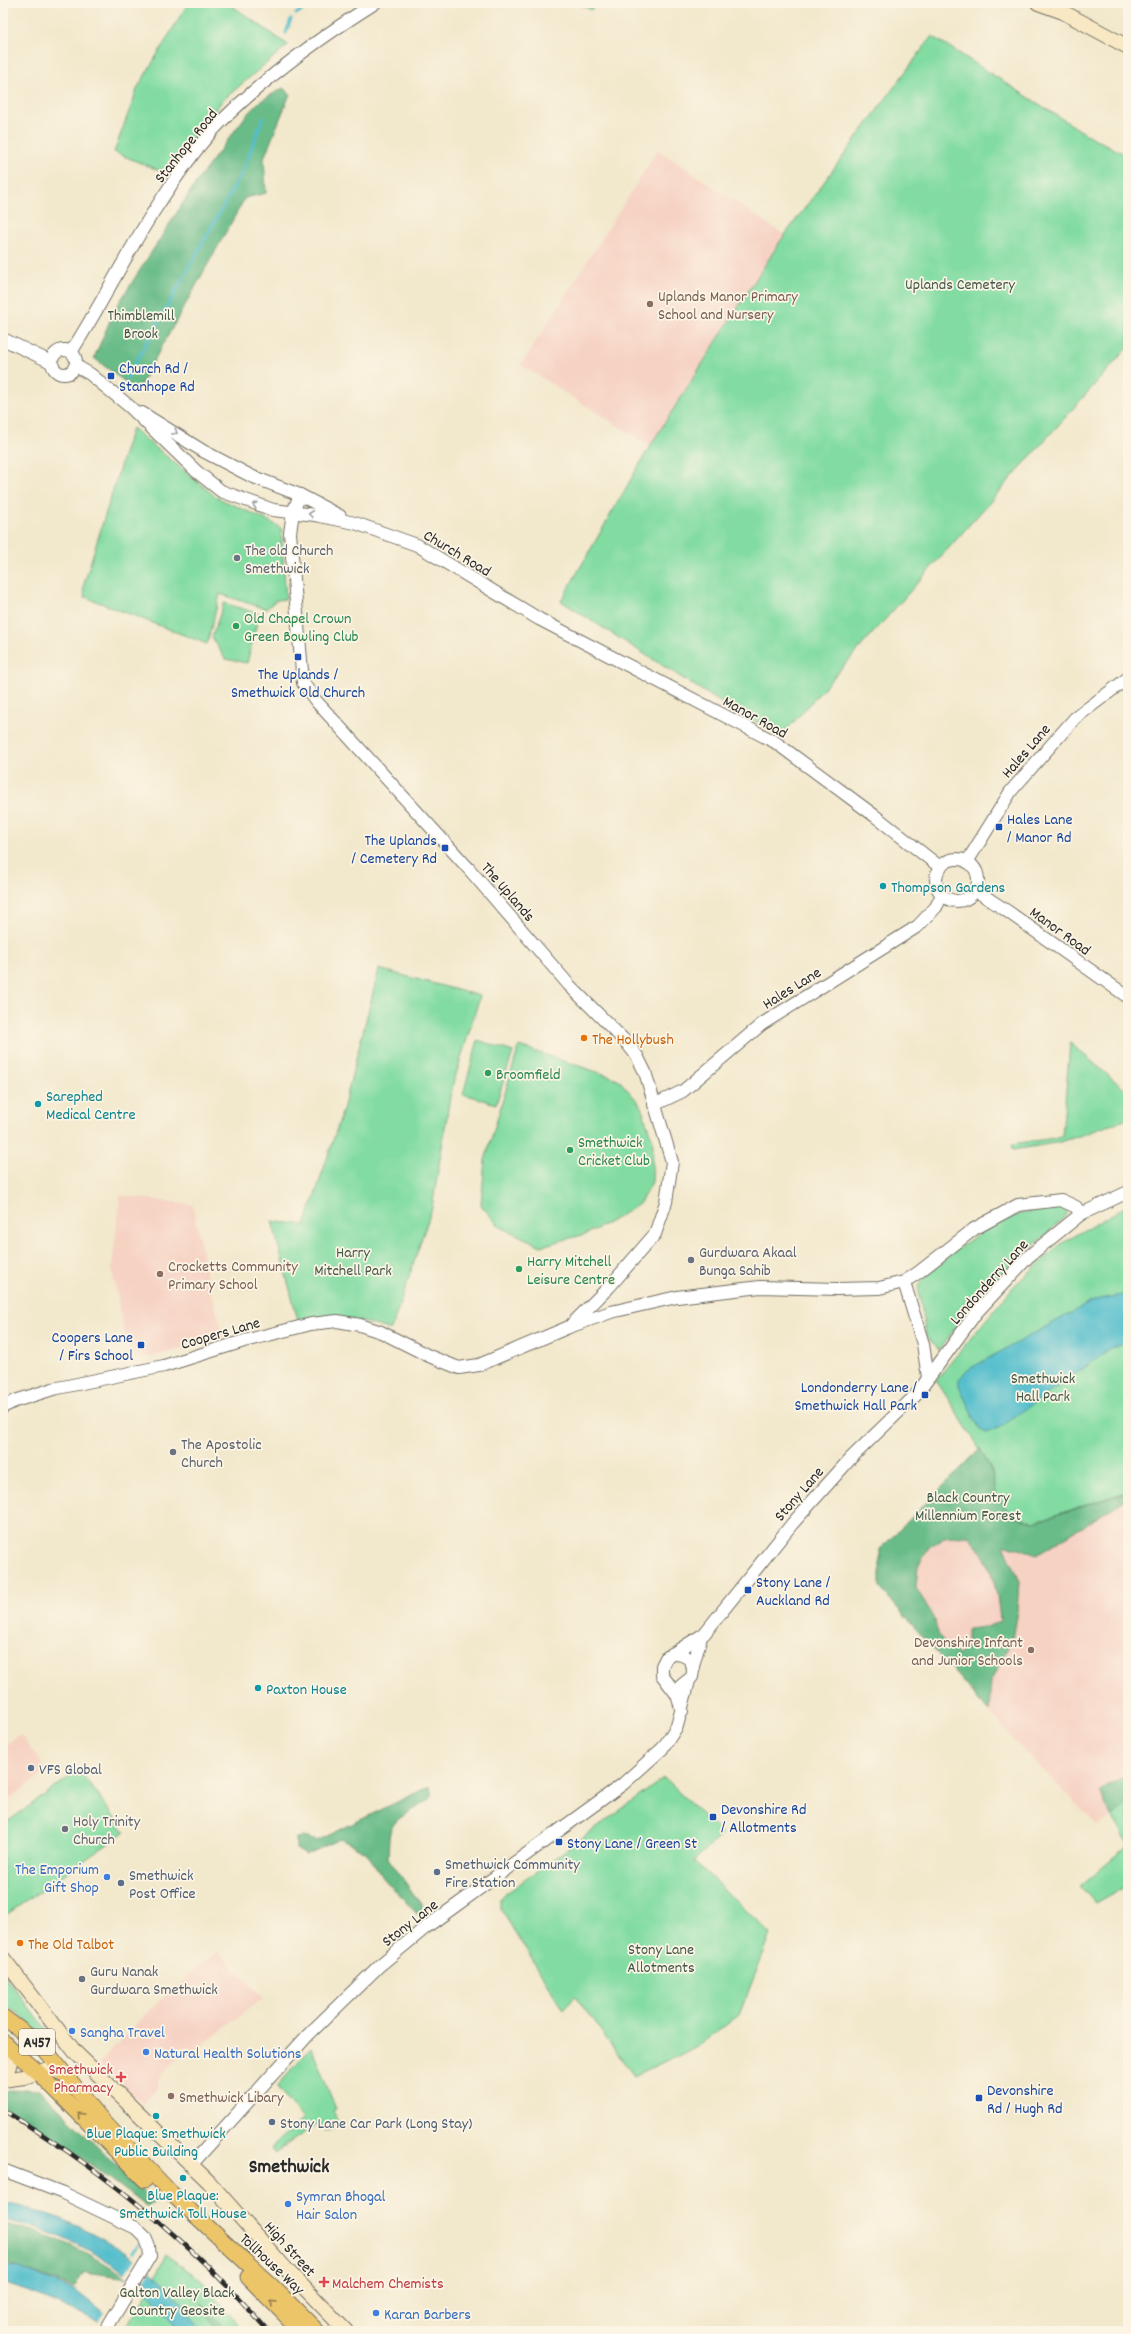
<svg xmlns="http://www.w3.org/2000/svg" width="1131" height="2334" font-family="Dekko,sans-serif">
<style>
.built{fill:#f6d2c3}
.green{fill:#82dca2;stroke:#568466}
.forest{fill:#69bc88;stroke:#4a745a;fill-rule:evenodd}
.water{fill:#52becc;stroke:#3e747c}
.pier{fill:#f2e8cc}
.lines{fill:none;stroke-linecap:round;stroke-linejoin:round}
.stream{stroke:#52becc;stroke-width:3}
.tertiary-casing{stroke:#716d63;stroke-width:14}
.secondary-casing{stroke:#716d63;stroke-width:16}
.primary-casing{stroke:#716d63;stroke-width:17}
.tertiary{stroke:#fff;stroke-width:12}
.secondary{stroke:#f8e8c3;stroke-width:14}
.primary{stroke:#edc569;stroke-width:15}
.rail-casing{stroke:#2b2b2b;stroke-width:4.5}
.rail{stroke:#fcf5e5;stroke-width:3;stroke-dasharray:9;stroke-linecap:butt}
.oneway{stroke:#a0a0a0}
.oneway2{stroke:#8c784a}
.education-dot{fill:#8d6e63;stroke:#fcf5e5;stroke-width:1.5}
.transit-dot{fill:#1a4fb4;stroke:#fcf5e5;stroke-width:1.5}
.worship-dot{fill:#6b7280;stroke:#fcf5e5;stroke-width:1.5}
.leisure-dot{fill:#2e9e5b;stroke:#fcf5e5;stroke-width:1.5}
.culture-dot{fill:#0f9aa8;stroke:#fcf5e5;stroke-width:1.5}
.food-dot{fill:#e8710a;stroke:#fcf5e5;stroke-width:1.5}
.service-dot{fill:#5c6f8a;stroke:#fcf5e5;stroke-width:1.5}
.shop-dot{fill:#3f7fe0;stroke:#fcf5e5;stroke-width:1.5}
.health-dot{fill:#e0444e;stroke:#fcf5e5;stroke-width:1.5}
.labels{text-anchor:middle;stroke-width:3.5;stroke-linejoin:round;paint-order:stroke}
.shield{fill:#fcf5e5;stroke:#6a6863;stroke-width:1}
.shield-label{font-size:15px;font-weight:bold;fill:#2b2b2b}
.street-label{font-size:16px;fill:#2b2b2b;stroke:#fcf5e5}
.park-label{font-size:16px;fill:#415749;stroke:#fcf5e5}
.education-label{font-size:16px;fill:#785e54;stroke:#fcf5e5;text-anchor:start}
.transit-label{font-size:16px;fill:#164399;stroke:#fcf5e5;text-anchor:start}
.worship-label{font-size:16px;fill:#5b616d;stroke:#fcf5e5;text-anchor:start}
.leisure-label{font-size:16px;fill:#27864d;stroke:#fcf5e5;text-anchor:start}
.culture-label{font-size:16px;fill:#0d838f;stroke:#fcf5e5;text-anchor:start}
.food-label{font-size:16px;fill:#c56008;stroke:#fcf5e5;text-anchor:start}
.service-label{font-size:16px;fill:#4e5e75;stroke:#fcf5e5;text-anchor:start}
.shop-label{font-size:16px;fill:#366cbe;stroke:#fcf5e5;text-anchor:start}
.health-label{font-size:16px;fill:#be3a42;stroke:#fcf5e5;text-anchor:end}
.district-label{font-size:20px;font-weight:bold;fill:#2b2b2b;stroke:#fcf5e5}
</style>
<rect width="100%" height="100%" fill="#fcf5e5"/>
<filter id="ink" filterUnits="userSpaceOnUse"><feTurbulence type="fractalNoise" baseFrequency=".025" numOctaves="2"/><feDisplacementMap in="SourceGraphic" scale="8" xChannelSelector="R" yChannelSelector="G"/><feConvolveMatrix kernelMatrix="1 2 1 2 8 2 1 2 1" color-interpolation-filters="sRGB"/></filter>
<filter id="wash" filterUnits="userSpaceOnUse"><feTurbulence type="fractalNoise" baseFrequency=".012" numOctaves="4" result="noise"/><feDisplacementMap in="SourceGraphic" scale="16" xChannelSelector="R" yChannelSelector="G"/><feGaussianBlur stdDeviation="0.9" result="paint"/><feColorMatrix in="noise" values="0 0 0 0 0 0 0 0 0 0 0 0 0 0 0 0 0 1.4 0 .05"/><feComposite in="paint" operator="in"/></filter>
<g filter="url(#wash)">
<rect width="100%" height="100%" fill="#f2e8cc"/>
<!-- built -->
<g class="built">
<polygon points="658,150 786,236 779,243 650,446 521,365"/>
<polygon points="120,1195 193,1205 207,1279 225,1339 130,1361 112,1269"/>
<polygon points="980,1449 992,1472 1034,1522 1128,1492 1128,1806 1098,1826 1023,1750 880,1588 880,1549"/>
<polygon points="20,1734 47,1771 3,1803 3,1747"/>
<polygon points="217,1951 263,1998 194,2052 188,2046 158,2079 158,2086 143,2104 99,2064 148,2011"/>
</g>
<!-- green -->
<g class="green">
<polygon points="188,3 228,3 288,45 223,100 165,173 114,152 138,87"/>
<polygon points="578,3 596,3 591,10"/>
<polygon points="932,36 1086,134 1128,156 1128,347 782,735 728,707 561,601 650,446 779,243"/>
<polygon points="132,428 216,497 271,522 281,528 286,599 276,600 266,609 220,594 207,644 85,597 83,587"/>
<polygon points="224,603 259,614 247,663 225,659 212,637"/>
<path d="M379,969L480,996L451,1091L432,1208L391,1330C360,1320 330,1313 298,1321L272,1221L305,1225L343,1110Z"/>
<polygon points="478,1040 513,1052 496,1104 463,1094"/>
<polygon points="1070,1043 1128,1092 1128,1119 1061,1142 1013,1150 1012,1144 1062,1137"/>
<polygon points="519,1046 618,1079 640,1104 653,1141 652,1182 639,1204 610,1222 586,1234 541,1246 499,1226 481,1205 485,1160"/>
<path d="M1066,1205L1067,1215L1006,1271L959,1323L939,1350L926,1336L918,1286C927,1274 938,1266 949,1256C987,1225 1016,1210 1066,1205Z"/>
<polygon points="1128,1205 1128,1491 1034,1522 1013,1517 997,1497 992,1472 980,1449 936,1380 1014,1286 1061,1244"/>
<polygon points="79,1770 125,1832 3,1917 3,1825"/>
<polygon points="664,1778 722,1834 694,1861 771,1934 739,2015 699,2045 634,2076 575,1996 563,2009 500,1908 500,1898"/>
<polygon points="1128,1806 1128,1844 1111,1816"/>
<polygon points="1128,1846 1128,1886 1096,1904 1080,1886"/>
<polygon points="3,1974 50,2034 45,2038 19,2014 3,2005"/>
<polygon points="311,2047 336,2109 333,2111 339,2125 326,2131 320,2123 275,2153 271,2148 303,2119 277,2087"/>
<polygon points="166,2255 202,2280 243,2331 122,2331 138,2311"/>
</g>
<!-- forest -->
<g class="forest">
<polygon points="283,88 290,94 264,158 266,193 245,198 137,391 94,358 115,309 197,181 248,113 259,102"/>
<path d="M980,1449L992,1472L997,1497L1013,1517L1034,1522L1128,1492V1498L1037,1555L1004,1544L1019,1582L1017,1611L1012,1639L991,1681L989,1712L880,1588V1549ZM968,1536C992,1559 997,1589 1000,1621L987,1627L967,1629V1646L958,1655L937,1634L935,1619L916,1588L918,1566L929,1547L944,1538Z"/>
<polygon points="1128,1775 1128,1806 1111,1816 1100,1791"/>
<path d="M430,1786L432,1796C422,1809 398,1813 391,1829C388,1837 389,1849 388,1858L425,1910L423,1920L384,1879L366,1852L340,1839L306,1855L296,1849V1838L304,1837L317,1841Z"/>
<path d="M24,2089L39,2090L155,2203L147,2207C101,2171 54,2137 3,2107V2092Z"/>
<path d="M3,2224C50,2232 89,2253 129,2278L84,2272L74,2288L3,2262Z"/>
<polygon points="200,2302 229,2331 218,2331"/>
</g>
<!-- water -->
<g class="water">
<polygon points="1128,1294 1128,1342 1111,1349 1000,1427 987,1433 980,1430 959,1387 959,1379 969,1369 1091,1302 1099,1299"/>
<path d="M3,2203C67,2214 130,2247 175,2295C185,2306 193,2319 203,2331H180C168,2316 156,2300 142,2287C109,2255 48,2228 3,2220Z"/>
<path d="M3,2265L20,2268L76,2291L127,2331C109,2331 98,2321 82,2314C56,2302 30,2291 3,2283Z"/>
</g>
<!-- pier -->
<g class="pier">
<polygon points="136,2257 151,2270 140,2287 124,2275"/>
<polygon points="104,2312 121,2324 117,2331 110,2331 98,2323"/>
</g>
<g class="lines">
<!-- stream -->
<g class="stream">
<polyline points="296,14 313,3"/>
<polyline points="286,33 291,19"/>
<polyline points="127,378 242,173 263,118"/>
<polyline points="133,2253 138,2245"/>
</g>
</g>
</g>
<g filter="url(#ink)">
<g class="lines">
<!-- tertiary casing -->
<g class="tertiary-casing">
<g id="tertiary">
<polyline points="3,339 51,362"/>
<circle cx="64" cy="362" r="12"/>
<path d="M71,352C101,306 124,257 154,211C172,183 191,154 213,130C260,80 318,39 375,3"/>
<polyline points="76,366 90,374 129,406 196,471 221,491 273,510 315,515 355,523 417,545 539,619 775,742 875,816 940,867"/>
<polyline points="142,413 203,451 251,476 300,495 340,516"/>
<polyline points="300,495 293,512 290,533 303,683 316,701 469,869 569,985 626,1042 637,1056 645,1072 672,1162 666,1202 655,1234 610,1286 572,1324"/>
<circle cx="957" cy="880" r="21"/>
<polyline points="967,862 1011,791 1075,718 1128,678"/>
<polyline points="975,890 1007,911 1128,997"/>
<polyline points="654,1105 683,1091 762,1024 918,926 936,907 942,895"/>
<polyline points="904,1282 923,1344 928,1378"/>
<polyline points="3,1407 15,1401 53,1389 164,1366 244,1341 311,1324 337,1321 360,1325 381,1332 429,1356 459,1368 479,1365 569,1327 611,1312 677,1297 760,1287 837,1289 879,1288 904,1282 919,1272 974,1229 1018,1205 1061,1200 1076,1207 1081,1214"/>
<path d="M672,1654C687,1653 696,1662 692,1677L682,1685"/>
<polyline points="693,1666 701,1637"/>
<polyline points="682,1711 677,1695 662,1675 662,1666 666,1658 704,1634 792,1524 851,1458 916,1395 976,1313 1029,1256 1081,1214 1128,1192"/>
<polyline points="191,2165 308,2035 380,1965 425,1928 623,1784 663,1748 677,1726 689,1681"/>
<polyline points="3,2170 63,2193 136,2228 145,2237 149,2247 150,2256 105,2331"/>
</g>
</g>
<!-- secondary casing -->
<g class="secondary-casing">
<g id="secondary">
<polyline points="1038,3 1063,12 1128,47"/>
<polyline points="3,1958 75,2052 209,2182 286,2269 346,2331"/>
<path d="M3,2075C12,2067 10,2059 10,2047"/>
<polyline points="3,2080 24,2077 51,2068 64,2074"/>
</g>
</g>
<!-- primary casing -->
<g class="primary-casing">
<g id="primary">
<polyline points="3,2017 42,2046 102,2120 170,2192 276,2290 317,2331"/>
<polyline points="3,2042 39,2073 145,2180"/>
<polyline points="248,2277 301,2331"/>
</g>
</g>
<!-- tertiary -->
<use href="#tertiary" class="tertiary"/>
<!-- secondary -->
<use href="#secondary" class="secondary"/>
<!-- primary -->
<use href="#primary" class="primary"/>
<!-- rail casing -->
<g class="rail-casing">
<path id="rail" d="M3,2110C102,2169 193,2243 268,2331"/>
</g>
<!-- rail -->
<use href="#rail" class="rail"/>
</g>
<!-- one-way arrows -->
<defs><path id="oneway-chevron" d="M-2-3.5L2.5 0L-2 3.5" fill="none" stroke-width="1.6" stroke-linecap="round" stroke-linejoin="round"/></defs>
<g class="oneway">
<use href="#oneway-chevron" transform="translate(175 432) rotate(31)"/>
<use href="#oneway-chevron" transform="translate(255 505) rotate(-163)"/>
<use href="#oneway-chevron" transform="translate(311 514) rotate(-173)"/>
</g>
<g class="oneway2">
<use href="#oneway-chevron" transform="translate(80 2115) rotate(-133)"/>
<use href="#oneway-chevron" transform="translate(273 2303) rotate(-134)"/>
</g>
</g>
<!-- markers -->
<g class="education-dot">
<circle cx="650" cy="304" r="4"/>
<circle cx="160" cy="1274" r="4"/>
<circle cx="1031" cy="1650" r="4"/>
<circle cx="171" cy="2096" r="4"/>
</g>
<g class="transit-dot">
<rect x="107" y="372" width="8" height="8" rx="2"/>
<rect x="294" y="653" width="8" height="8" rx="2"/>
<rect x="995" y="823" width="8" height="8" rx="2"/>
<rect x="441" y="844" width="8" height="8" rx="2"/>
<rect x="137" y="1341" width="8" height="8" rx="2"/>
<rect x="921" y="1391" width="8" height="8" rx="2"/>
<rect x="744" y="1586" width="8" height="8" rx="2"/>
<rect x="709" y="1813" width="8" height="8" rx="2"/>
<rect x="555" y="1838" width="8" height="8" rx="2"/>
<rect x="975" y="2094" width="8" height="8" rx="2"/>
</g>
<g class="worship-dot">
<circle cx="237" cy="558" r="4"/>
<circle cx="691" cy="1260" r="4"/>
<circle cx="173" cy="1452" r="4"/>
<circle cx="65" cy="1829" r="4"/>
<circle cx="82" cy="1979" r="4"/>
</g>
<g class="leisure-dot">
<circle cx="236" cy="626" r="4"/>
<circle cx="488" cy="1073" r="4"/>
<circle cx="570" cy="1150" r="4"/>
<circle cx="519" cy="1269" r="4"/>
</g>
<g class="culture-dot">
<circle cx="883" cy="886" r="4"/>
<circle cx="38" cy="1104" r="4"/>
<circle cx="258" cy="1688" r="4"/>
<circle cx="156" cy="2116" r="4"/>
<circle cx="183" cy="2178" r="4"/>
</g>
<g class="food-dot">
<circle cx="584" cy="1038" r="4"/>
<circle cx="20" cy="1943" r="4"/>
</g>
<g class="service-dot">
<circle cx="31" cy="1768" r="4"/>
<circle cx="437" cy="1872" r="4"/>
<circle cx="121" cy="1883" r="4"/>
<circle cx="272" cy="2122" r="4"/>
</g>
<g class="shop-dot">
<circle cx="107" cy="1877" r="4"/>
<circle cx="72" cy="2031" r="4"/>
<circle cx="146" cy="2052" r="4"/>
<circle cx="288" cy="2204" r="4"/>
<circle cx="376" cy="2313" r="4"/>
</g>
<g class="health-dot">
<path d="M119 2071h4v4h4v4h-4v4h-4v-4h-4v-4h4z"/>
<path d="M322 2276h4v4h4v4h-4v4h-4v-4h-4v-4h4z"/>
</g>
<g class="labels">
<!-- shield labels -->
<rect class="shield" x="19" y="2029" width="36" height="26" rx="3"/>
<g class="shield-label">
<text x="37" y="2047">A457</text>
</g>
<!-- street labels -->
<g class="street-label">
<text transform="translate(185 145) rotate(-51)" y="6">Stanhope Road</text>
<text transform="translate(458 552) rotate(31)" y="6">Church Road</text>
<text transform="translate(756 716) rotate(29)" y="6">Manor Road</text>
<text transform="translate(1025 750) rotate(-49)" y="6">Hales Lane</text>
<text transform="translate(509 891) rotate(49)" y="6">The Uplands</text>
<text transform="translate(1061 930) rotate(36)" y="6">Manor Road</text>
<text transform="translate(791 987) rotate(-32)" y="6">Hales Lane</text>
<text transform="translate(988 1281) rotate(-48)" y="6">Londonderry Lane</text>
<text transform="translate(220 1332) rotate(-16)" y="6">Coopers Lane</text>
<text transform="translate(798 1493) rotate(-49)" y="6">Stony Lane</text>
<text transform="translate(409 1922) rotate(-38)" y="6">Stony Lane</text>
<text transform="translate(291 2248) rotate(48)" y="6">High Street</text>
<text transform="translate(273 2263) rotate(43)" y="6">Tollhouse Way</text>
</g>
<!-- park labels -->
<g class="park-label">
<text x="960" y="289">Uplands Cemetery</text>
<text x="141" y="320">Thimblemill<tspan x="141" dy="18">Brook</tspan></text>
<text x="353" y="1257">Harry<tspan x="353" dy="18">Mitchell Park</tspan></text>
<text x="1043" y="1383">Smethwick<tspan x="1043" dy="18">Hall Park</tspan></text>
<text x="968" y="1502">Black Country<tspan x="968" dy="18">Millennium Forest</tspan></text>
<text x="661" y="1954">Stony Lane<tspan x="661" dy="18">Allotments</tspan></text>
<text x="177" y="2297">Galton Valley Black<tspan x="177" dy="18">Country Geosite</tspan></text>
</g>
<!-- education labels -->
<g class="education-label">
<text x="658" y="301">Uplands Manor Primary<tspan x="658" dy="18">School and Nursery</tspan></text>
<text x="168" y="1271">Crocketts Community<tspan x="168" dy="18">Primary School</tspan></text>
<text x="1023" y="1647" text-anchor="end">Devonshire Infant<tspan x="1023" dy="18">and Junior Schools</tspan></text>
<text x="179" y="2102">Smethwick Libary</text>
</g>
<!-- transit labels -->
<g class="transit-label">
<text x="119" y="373">Church Rd /<tspan x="119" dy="18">Stanhope Rd</tspan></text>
<text x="298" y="679" text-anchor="middle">The Uplands /<tspan x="298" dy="18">Smethwick Old Church</tspan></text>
<text x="1007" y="824">Hales Lane<tspan x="1007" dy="18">/ Manor Rd</tspan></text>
<text x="437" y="845" text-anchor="end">The Uplands<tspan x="437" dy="18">/ Cemetery Rd</tspan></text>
<text x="133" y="1342" text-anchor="end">Coopers Lane<tspan x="133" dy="18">/ Firs School</tspan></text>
<text x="917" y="1392" text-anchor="end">Londonderry Lane /<tspan x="917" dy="18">Smethwick Hall Park</tspan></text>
<text x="756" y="1587">Stony Lane /<tspan x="756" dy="18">Auckland Rd</tspan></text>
<text x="721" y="1814">Devonshire Rd<tspan x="721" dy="18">/ Allotments</tspan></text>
<text x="567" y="1848">Stony Lane / Green St</text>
<text x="987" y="2095">Devonshire<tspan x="987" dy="18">Rd / Hugh Rd</tspan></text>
</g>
<!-- worship labels -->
<g class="worship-label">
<text x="245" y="555">The old Church<tspan x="245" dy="18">Smethwick</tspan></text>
<text x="699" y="1257">Gurdwara Akaal<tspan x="699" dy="18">Bunga Sahib</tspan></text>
<text x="181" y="1449">The Apostolic<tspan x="181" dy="18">Church</tspan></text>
<text x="73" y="1826">Holy Trinity<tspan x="73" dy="18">Church</tspan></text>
<text x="90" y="1976">Guru Nanak<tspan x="90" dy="18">Gurdwara Smethwick</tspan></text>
</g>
<!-- leisure labels -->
<g class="leisure-label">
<text x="244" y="623">Old Chapel Crown<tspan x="244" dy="18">Green Bowling Club</tspan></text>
<text x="496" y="1079">Broomfield</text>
<text x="578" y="1147">Smethwick<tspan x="578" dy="18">Cricket Club</tspan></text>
<text x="527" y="1266">Harry Mitchell<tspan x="527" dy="18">Leisure Centre</tspan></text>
</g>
<!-- culture labels -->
<g class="culture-label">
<text x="891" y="892">Thompson Gardens</text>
<text x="46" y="1101">Sarephed<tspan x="46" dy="18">Medical Centre</tspan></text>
<text x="266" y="1694">Paxton House</text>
<text x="156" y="2138" text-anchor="middle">Blue Plaque: Smethwick<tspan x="156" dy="18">Public Building</tspan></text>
<text x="183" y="2200" text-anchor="middle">Blue Plaque:<tspan x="183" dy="18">Smethwick Toll House</tspan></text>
</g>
<!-- food labels -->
<g class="food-label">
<text x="592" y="1044">The Hollybush</text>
<text x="28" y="1949">The Old Talbot</text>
</g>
<!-- service labels -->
<g class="service-label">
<text x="39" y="1774">VFS Global</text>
<text x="445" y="1869">Smethwick Community<tspan x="445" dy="18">Fire Station</tspan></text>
<text x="129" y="1880">Smethwick<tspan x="129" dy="18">Post Office</tspan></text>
<text x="280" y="2128">Stony Lane Car Park (Long Stay)</text>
</g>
<!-- shop labels -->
<g class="shop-label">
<text x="99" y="1874" text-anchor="end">The Emporium<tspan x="99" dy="18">Gift Shop</tspan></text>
<text x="80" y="2037">Sangha Travel</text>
<text x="154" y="2058">Natural Health Solutions</text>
<text x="296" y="2201">Symran Bhogal<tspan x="296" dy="18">Hair Salon</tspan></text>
<text x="384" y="2319">Karan Barbers</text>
</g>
<!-- health labels -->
<g class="health-label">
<text x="113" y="2074">Smethwick<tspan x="113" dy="18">Pharmacy</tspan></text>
<text x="332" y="2288" text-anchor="start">Malchem Chemists</text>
</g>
<!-- district labels -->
<g class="district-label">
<text x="289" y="2172">Smethwick</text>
</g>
</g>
<!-- margin -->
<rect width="1131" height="2334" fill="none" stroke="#fcf5e5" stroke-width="16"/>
</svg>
